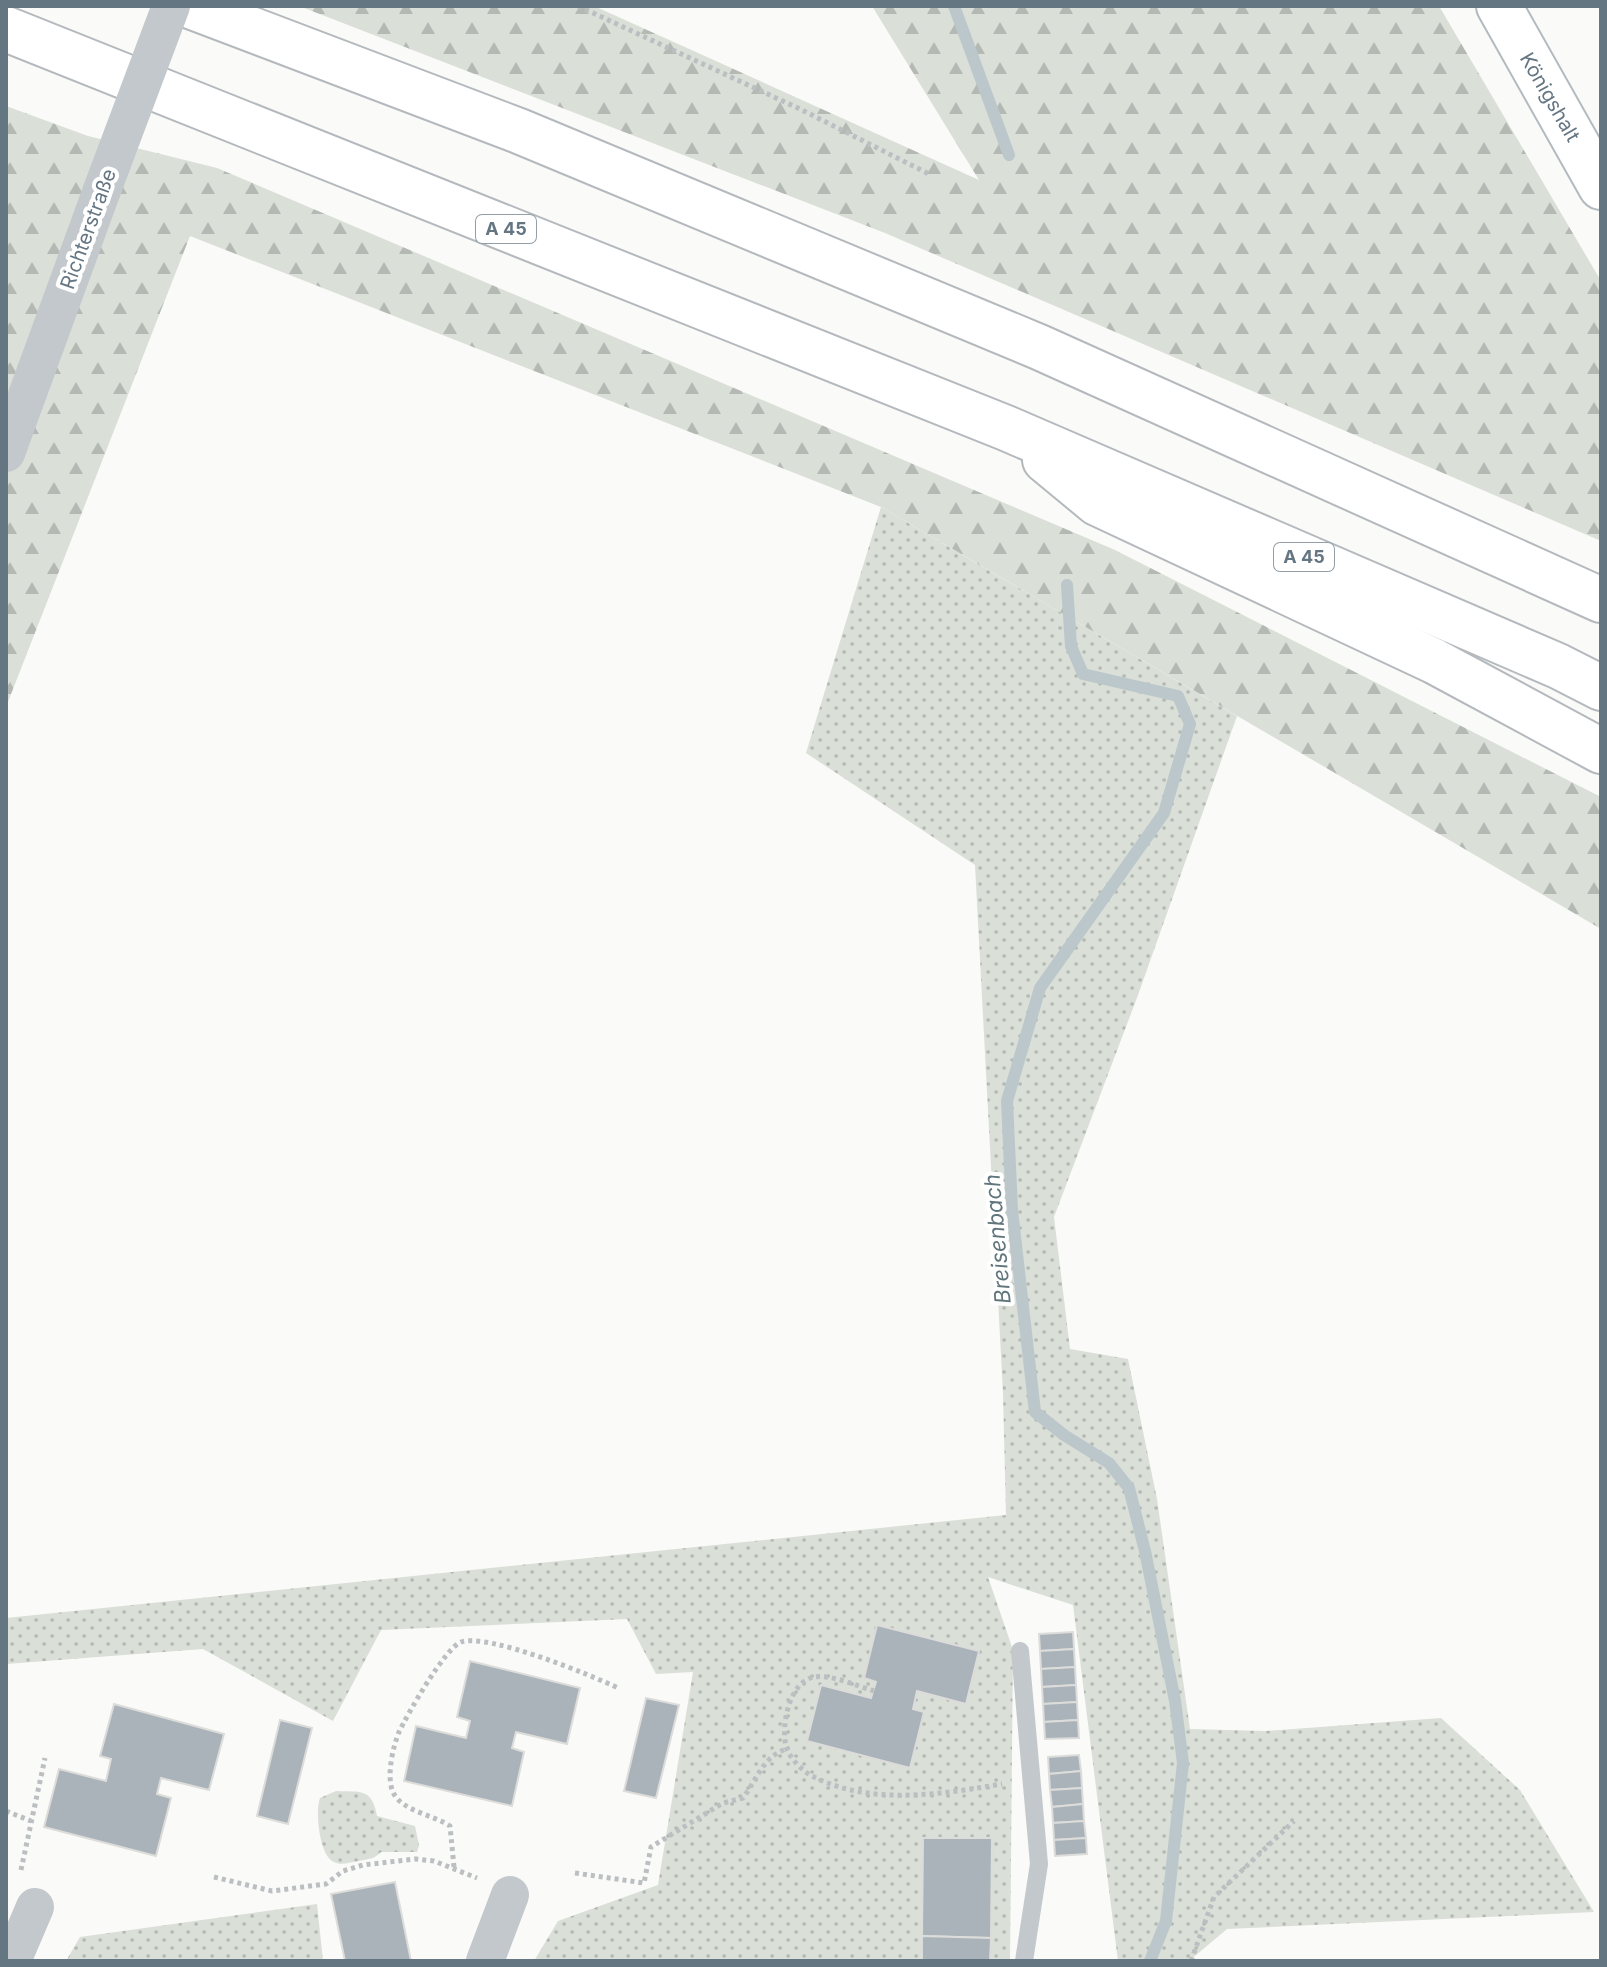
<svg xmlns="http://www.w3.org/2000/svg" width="1607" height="1967" font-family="Inter,sans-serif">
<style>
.green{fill:url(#green-dots)}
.forest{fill:url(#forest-firs)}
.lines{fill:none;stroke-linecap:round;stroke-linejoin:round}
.stream{stroke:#bbc7cb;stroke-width:12}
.building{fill:#aab3b9;stroke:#dcdcda;stroke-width:2}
.secondary-casing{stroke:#b3babf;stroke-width:48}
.highway-casing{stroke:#b4b9bd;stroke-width:48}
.path{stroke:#bbbfc2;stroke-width:5;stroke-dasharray:4 4;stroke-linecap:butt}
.lane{stroke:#c3c8cc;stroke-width:18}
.street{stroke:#c3c8cc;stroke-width:38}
.secondary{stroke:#fff;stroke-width:44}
.highway{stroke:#fff;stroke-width:44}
.street-bridge{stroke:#c3c8cc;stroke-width:38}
.labels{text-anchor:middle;stroke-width:8;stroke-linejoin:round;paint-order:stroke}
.shield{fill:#fff;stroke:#939fa8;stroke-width:2}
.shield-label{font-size:18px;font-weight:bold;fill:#657683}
.street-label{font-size:20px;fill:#657683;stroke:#fff}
.water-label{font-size:22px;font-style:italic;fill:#60757c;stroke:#fff}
</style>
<defs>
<pattern id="green-dots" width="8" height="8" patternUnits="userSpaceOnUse" patternTransform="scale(2)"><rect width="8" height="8" fill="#dadfd7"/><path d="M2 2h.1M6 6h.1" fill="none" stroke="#b4b9b4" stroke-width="1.8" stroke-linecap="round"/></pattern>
<pattern id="forest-firs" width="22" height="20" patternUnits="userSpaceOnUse" patternTransform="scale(2)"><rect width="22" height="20" fill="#dadfd7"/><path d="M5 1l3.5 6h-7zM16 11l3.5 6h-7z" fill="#b4b9b4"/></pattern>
</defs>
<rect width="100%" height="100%" fill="#fafaf8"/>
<!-- green -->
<g class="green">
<polygon points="881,507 1237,716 1138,995 1054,1217 1070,1349 1128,1359 1157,1499 1190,1729 1265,1731 1441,1718 1520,1790 1594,1912 1227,1929 1189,1961 1118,1961 1073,1605 988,1577 1013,1650 1010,1961 534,1961 558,1921 658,1885 693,1672 656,1674 627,1619 381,1630 333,1721 203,1649 6,1664 6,1618 1006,1515 1003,1393 975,865 806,753"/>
<path d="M336,1791C361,1792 372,1788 377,1816L415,1826L419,1845L417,1852H381C375,1859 368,1859 359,1861C351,1862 341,1866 334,1862C319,1856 315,1810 320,1798Z"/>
<polygon points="317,1904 323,1961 66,1961 80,1937"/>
</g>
<!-- forest -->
<g class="forest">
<polygon points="299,6 594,6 979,180 872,6 1439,6 1601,281 1601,541 885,233"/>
<polygon points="6,106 88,136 217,168 1115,550 1601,797 1601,929 881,507 190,236 6,707"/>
</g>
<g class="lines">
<!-- stream -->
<g class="stream">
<polyline points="954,6 1009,155"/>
<polyline points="1067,585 1071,646 1083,674 1178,696 1190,724 1164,813 1040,988 1007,1101 1012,1210 1035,1412 1064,1435 1109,1463 1129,1488 1145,1551 1175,1701 1183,1763 1166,1921 1150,1961"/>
</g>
</g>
<!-- building -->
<g class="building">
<polygon points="877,1625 979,1651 966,1704 917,1691 913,1709 924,1712 910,1768 807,1741 821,1685 871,1698 876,1682 864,1678"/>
<polygon points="1073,1632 1074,1649 1040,1651 1039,1634"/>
<polygon points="1074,1649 1075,1667 1041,1669 1040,1651"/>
<polygon points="470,1661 580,1688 567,1744 516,1732 512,1748 524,1752 512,1806 404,1781 416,1726 466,1738 470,1721 457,1717"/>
<polygon points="1075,1667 1076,1685 1042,1687 1041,1669"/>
<polygon points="1076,1685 1077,1702 1043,1704 1042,1687"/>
<polygon points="646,1698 679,1705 656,1798 624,1791"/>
<polygon points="1077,1702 1078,1720 1044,1722 1043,1704"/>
<polygon points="114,1704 224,1734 209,1790 161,1778 157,1794 171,1798 156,1856 44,1827 59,1769 106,1781 111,1759 100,1756"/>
<polygon points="280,1720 312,1728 288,1824 257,1816"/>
<polygon points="1078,1720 1079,1738 1045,1739 1044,1722"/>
<polygon points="1079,1755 1081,1771 1049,1774 1048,1757"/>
<polygon points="1081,1771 1082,1788 1050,1790 1049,1774"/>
<polygon points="1082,1788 1083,1804 1052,1807 1050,1790"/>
<polygon points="1083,1804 1084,1821 1053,1823 1052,1807"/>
<polygon points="1084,1821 1086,1838 1054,1840 1053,1823"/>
<polygon points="923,1838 992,1838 991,1938 922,1936"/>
<polygon points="1086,1838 1087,1854 1055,1856 1054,1840"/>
<polygon points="395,1882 411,1961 345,1961 331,1894"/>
<polygon points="922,1936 991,1938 990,1961 922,1961"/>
</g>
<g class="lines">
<!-- secondary casing -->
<g class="secondary-casing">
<polyline id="secondary" points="1499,6 1601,187"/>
</g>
<!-- highway casing -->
<g class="highway-casing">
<g id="highway">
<polyline points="190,6 519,131 1039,347 1601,600"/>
<polyline points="6,29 1006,428 1558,666 1601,688"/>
<polyline points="1045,460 1097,503 1434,661 1601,751"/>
</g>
</g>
<!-- path -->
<g class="path">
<polyline points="578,6 802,110 931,175"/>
<path d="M874,1691C857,1686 831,1674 814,1677C789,1682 781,1725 786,1746C789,1758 803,1772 814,1777C872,1806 942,1794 1002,1784"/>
<polyline points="6,1811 31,1821"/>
<path d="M454,1867L450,1826C434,1815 401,1811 393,1792C386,1776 393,1747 399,1732C407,1715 445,1648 461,1642C488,1633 591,1675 618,1688"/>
<polyline points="21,1870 45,1758"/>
<path d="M575,1873L644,1883L651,1847L723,1803L743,1798C757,1779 763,1757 786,1749"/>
<polyline points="214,1877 272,1891 326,1884 343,1871 363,1865 415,1859 434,1861 477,1878"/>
<polyline points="1191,1961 1214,1897 1294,1821"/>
</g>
<!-- lane -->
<polyline class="lane" points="1020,1651 1039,1864 1024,1961"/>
<!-- street -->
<g class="street">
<polyline points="6,453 102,190"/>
<polyline points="12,1961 35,1907"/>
<polyline points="485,1961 510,1895"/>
</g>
<!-- secondary -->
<use href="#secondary" class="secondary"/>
<!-- highway -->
<use href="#highway" class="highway"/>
<!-- street-bridge -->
<polyline class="street-bridge" points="102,190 171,6"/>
</g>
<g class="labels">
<!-- shield labels -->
<g class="shield">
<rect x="476" y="215" width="60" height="28" rx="6"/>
<rect x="1274" y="543" width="60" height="28" rx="6"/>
</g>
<g class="shield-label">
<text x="506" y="235">A 45</text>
<text x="1304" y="563">A 45</text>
</g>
<!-- street labels -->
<g class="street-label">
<text transform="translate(1550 97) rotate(60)" y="7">Königshalt</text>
<text transform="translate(88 229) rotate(-70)" y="7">Richterstraße</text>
</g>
<!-- water labels -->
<g class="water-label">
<text transform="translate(997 1239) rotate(-95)" y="8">Breisenbach</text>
</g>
</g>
<!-- border -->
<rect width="1607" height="1967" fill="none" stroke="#657683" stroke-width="16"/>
</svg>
